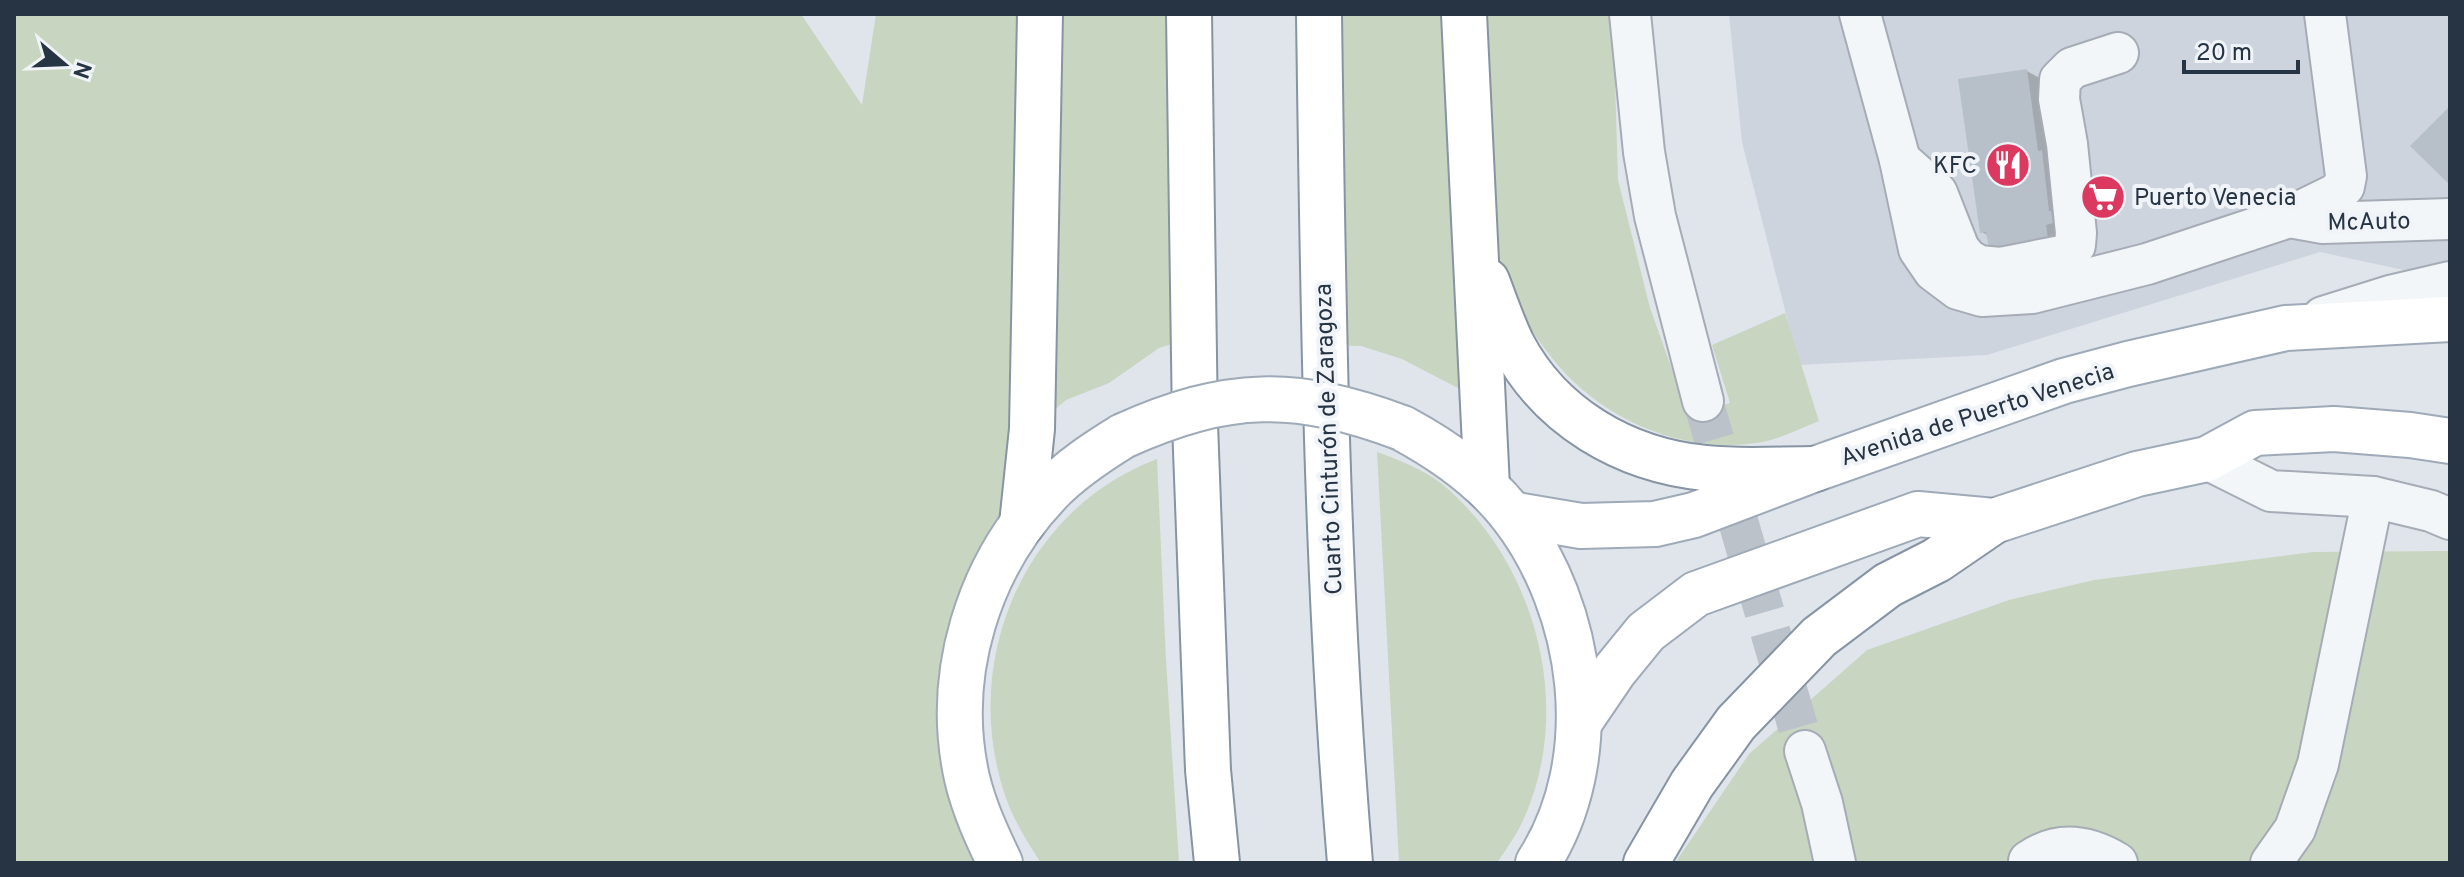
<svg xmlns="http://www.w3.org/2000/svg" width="2464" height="877" font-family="Overpass,sans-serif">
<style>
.built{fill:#ced4dd}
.green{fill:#c8d5c0}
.shadow{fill:#0003}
.building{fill:#b7bfc9}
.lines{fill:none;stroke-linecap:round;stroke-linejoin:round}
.minor-tunnel{stroke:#bbc2ca;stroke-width:40;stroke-dasharray:40 20;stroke-linecap:butt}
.minor-casing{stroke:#a5acb6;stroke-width:44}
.major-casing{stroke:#9eaab7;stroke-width:48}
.highway-casing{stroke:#8694a3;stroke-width:48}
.minor{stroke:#f3f6f8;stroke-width:40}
.major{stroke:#fff;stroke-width:44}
.highway{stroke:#fff;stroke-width:44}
.major-bridge-casing{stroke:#9eaab7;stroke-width:48;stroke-linecap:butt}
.major-bridge{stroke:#fff;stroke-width:44}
.labels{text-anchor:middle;stroke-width:8;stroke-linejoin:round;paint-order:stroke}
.poi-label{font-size:24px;fill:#273444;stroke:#f0f4f8;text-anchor:end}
.street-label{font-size:24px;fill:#273444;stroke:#f0f4f8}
</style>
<rect width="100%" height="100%" fill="#e0e5eb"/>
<!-- built -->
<polygon class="built" points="1729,14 2450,14 2450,280 2320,252 1987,355 1799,365 1742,142"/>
<!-- green -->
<g class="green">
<polygon points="14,14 801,14 862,105 876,14 1189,14 1194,337 1159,348 1109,383 1066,400 1032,429 961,681 1000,863 14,863"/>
<path d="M1319,14H1613L1618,180L1650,308L1688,414L1730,403L1712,345L1785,313L1819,421C1799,429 1778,440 1756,443C1680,454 1599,418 1552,358C1524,323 1501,284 1476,247L1481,400L1402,359L1361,346L1324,345Z"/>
<path d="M1377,452C1399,460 1423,469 1442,484C1535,561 1574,704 1525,816C1518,833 1507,848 1497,863H1399Z"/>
<path d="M1157,459L1166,660L1179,863H1041C1028,843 1014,821 1006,798C959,664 1022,510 1157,459Z"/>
<polygon points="2447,551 2450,553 2450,863 1675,863 1749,754 1867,650 2009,600 2094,580 2313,552"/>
</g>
<!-- shadow -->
<polygon class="shadow" points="2027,71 2043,80 2064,253 1989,236 1982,232"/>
<!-- building -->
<g class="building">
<polygon points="2027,69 2038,151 2042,150 2049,211 2051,211 2053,223 2046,225 2049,245 1990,253 1986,232 1980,233 1958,79"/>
<polygon points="2450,106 2450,185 2410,146"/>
</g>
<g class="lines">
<!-- minor-tunnel -->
<polyline class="minor-tunnel" points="1703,401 1805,751"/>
<!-- minor casing -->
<g class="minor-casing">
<g id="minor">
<polyline points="1630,14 1644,152 1655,216 1703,401"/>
<polyline points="1860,14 1900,160 1919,249 1934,271 1958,289 1982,296 2032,293 2147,264 2289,217 2336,194 2344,186 2346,176 2325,14"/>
<polyline points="1900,160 1937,193 1959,249 1967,259 1979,266 2000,268 2066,255 2075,245 2076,233 2067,144 2059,99 2060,80 2072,68 2118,53"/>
<polyline points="2289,217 2323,223 2450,219"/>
<polyline points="2323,317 2390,296 2450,282"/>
<polyline points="2207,459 2271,491 2373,497 2431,511 2450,519"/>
<polyline points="1805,751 1822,803 1835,863"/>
<path d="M2029,861C2058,841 2087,845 2117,863"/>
<polyline points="2271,863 2295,829 2318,764 2373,497"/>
</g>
</g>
<!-- major casing -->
<g class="major-casing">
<g id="major">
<path d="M1402,428C1443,450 1482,477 1511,514C1585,609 1605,759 1538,863"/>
<polyline points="1511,514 1581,526 1655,524 1694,515 1815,469 2064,381 2128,364 2286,328 2450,319"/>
<polyline points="1579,723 1615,670 1646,632 1696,594 1918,514 1994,521 2137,474 2207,459 2255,433 2334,429 2410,435 2450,441"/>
<path d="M1000,863C987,836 974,808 967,778C944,675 978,566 1050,491C1071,469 1097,452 1123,436"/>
</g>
</g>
<!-- highway casing -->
<g class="highway-casing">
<g id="highway">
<polyline points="1189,14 1195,424 1208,770 1217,863"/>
<path d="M1319,14C1323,297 1326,580 1350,863"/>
<polyline points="1464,14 1487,487"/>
<path d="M1487,281C1495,302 1502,323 1512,344C1550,417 1624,460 1705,468C1741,472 1779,469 1815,469"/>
<polyline points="1022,524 1032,429 1040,14"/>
<polyline points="1646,863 1692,784 1736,723 1819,637 1888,585 1937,560 1994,521"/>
</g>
</g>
<!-- minor -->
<use href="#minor" class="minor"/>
<!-- major -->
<use href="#major" class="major"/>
<!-- highway -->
<use href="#highway" class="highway"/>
<!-- major-bridge casing -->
<g class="major-bridge-casing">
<path id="major-bridge" d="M1123,436C1228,389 1295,388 1402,428"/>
</g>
<!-- major-bridge -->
<use href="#major-bridge" class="major-bridge"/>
</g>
<!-- icons -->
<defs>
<g id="restaurant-disc" transform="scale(2.3)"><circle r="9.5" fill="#db3960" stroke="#f0f4f8"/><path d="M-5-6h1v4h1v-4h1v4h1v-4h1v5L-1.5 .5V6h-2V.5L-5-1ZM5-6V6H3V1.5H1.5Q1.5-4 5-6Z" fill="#fff"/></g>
<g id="supermarket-disc" transform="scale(2.3)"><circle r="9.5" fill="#db3960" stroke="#f0f4f8"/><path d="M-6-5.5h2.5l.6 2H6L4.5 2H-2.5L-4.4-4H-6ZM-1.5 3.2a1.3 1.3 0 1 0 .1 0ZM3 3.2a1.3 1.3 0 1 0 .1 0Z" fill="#fff"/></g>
</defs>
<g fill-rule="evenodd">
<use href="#restaurant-disc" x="2008" y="165"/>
<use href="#supermarket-disc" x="2103" y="197"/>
</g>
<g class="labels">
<!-- poi labels -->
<g class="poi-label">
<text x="1977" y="173">KFC</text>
<text x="2134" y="205" text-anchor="start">Puerto Venecia</text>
</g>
<!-- street labels -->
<g class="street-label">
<text transform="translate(2369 221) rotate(-1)" y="8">McAuto</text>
<text transform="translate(1977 414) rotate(-18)" y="8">Avenida de Puerto Venecia</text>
<text transform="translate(1328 439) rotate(-92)" y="8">Cuarto Cinturón de Zaragoza</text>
</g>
</g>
<!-- border -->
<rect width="2464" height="877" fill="none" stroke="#273444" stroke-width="32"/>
<!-- north arrow -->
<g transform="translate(64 64) rotate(109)" stroke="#f0f4f8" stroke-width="6" paint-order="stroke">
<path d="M0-6L14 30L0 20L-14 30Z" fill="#273444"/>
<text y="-12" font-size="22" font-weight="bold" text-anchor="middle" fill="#273444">N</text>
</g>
<!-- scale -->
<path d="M2184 60v12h114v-12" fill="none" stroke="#273444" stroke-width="4"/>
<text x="2196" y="60" font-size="24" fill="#273444" stroke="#f0f4f8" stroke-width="6" paint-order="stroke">20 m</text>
</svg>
